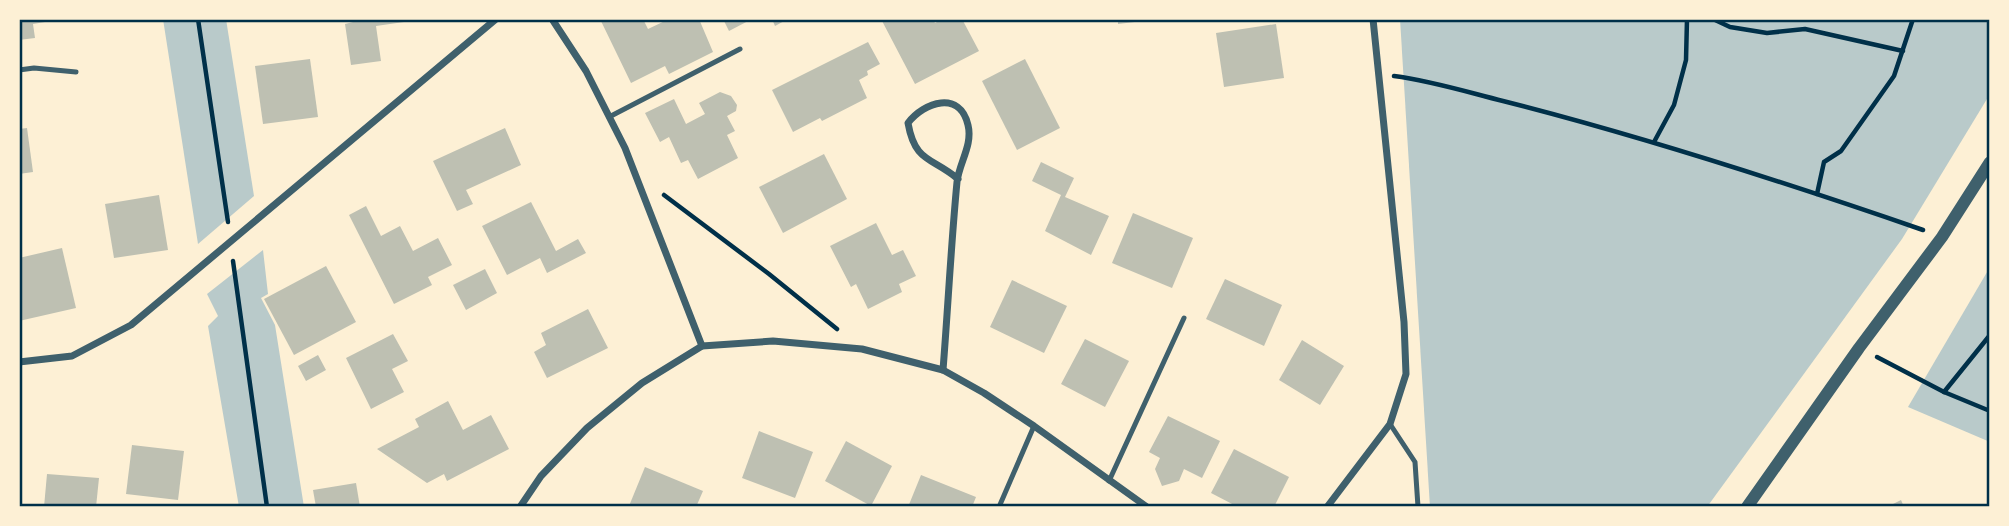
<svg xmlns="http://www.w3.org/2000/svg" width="2009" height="526" font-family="'Roboto Serif',serif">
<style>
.green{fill:#b9caca}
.building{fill:#bec0b2}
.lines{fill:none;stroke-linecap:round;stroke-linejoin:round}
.path{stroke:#003049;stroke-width:4.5}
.service{stroke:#3f606c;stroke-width:5}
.minor{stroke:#3f606c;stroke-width:7}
.tertiary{stroke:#3f606c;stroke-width:12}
.neatline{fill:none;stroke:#003049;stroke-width:2.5}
</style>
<rect width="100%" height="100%" fill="#fdf0d5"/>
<!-- green -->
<g class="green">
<polygon points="163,19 226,19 254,196 198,244"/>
<polygon points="1400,19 1990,19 1990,94 1902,239 1707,507 1430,507"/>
<polygon points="263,250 268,294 261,298 275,325 304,507 239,507 208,326 218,316 207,294"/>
<polygon points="1990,267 1990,442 1908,407"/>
</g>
<!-- building -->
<g class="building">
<polygon points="19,19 45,19 45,22 33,24 35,38 19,40"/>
<polygon points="365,19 411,21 376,26 381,61 351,65 345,24"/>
<polygon points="600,19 643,19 648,29 669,19 699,19 713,52 669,74 665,66 631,83"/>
<polygon points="723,19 752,19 729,31"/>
<polygon points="772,19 788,19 775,26"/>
<polygon points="881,19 933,19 935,23 943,19 962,19 979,51 915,84"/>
<polygon points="1118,19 1143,19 1143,21 1118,24"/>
<polygon points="1276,24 1284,78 1224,87 1216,33"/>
<polygon points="868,42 880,64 867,71 868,75 859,80 867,98 822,121 820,118 793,132 772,90"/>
<polygon points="310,59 318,117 263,124 255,66"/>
<polygon points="1025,59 1060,128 1017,150 982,81"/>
<polygon points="720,92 731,96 737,105 736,111 727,116 735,131 727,135 738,158 698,179 688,160 681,163 669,137 660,142 645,113 674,99 686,124 705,114 699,103"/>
<polygon points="27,128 33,172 19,174 19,129"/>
<polygon points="505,128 521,165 466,190 473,204 457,211 433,161"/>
<polygon points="824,154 847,199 783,233 759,187"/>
<polygon points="1041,162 1074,178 1065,197 1109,216 1091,255 1045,231 1061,195 1032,181"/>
<polygon points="159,195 168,250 114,258 105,204"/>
<polygon points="531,202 556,251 578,239 586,253 547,273 540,258 507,275 482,226"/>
<polygon points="366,206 381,236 400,226 413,251 438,238 452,265 428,277 432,285 394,304 349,215"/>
<polygon points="1133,213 1193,238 1172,288 1112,263"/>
<polygon points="876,223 892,255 903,250 916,276 899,284 902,292 868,309 856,284 851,287 830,246"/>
<polygon points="62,248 76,308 19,321 19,258"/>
<polygon points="326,266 356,322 294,355 264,299"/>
<polygon points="485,269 497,293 466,310 453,285"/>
<polygon points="1225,279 1282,305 1264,346 1206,319"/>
<polygon points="1012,280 1067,306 1044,353 990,327"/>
<polygon points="588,309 608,348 547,378 534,352 546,345 541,333"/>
<polygon points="393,334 408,361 392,369 404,392 371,409 346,358"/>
<polygon points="1085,339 1129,361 1105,407 1061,384"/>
<polygon points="1302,340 1344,366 1320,405 1279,380"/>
<polygon points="318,355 326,370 306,381 298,366"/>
<polygon points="448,401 463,430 491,415 509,449 447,481 444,474 427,483 377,449 419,427 415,419"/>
<polygon points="1168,416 1220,441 1202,478 1184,469 1179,481 1162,486 1155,469 1160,458 1149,452"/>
<polygon points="759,431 813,452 795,498 742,478"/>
<polygon points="846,441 892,466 871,506 825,481"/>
<polygon points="132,445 184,451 178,500 126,494"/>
<polygon points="1234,449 1289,477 1274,507 1238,507 1211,493"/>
<polygon points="645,467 703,491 696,507 629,506"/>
<polygon points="47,474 99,478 96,507 44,507"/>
<polygon points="921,475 976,497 972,507 908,507"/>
<polygon points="356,483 360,507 316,507 313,490"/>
<polygon points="1901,500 1904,507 1887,507"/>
</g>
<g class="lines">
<!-- path -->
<g class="path">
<polyline points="198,19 228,222"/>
<polyline points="1713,19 1730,27 1767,33 1805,29 1903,51"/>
<path d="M1394,76C1432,81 1467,92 1503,101C1645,137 1784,182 1923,230"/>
<polyline points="1654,142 1674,105 1686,60 1687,19"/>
<polyline points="1817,194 1824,162 1841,151 1894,76 1913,19"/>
<polyline points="664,195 769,274 837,329"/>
<polyline points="233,261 267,507"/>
<polyline points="1877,357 1944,392 1990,411"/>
<polyline points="1944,392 1990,335"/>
</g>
<!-- service -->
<g class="service">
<polyline points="19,70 34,68 76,72"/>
<polyline points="609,117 740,49"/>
<polyline points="1390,424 1415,462 1418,507"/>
<polyline points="1109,481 1184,318"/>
<polyline points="999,507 1034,426"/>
</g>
<!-- minor -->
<g class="minor">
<polyline points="552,19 586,71 625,148 702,346"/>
<polyline points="19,362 72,356 131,325 496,19"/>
<path d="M943,370C948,307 951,245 957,182C959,163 973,145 968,125C960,90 924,102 908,123C915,163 932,157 958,179"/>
<polyline points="520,507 541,476 587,428 642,383 702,346 773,341 862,349 943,370 984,393 1034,426 1147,507"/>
<polyline points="1327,507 1390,424 1406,374 1404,322 1373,19"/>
</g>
<!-- tertiary -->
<polyline class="tertiary" points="1747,507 1859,348 1942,237 1990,162"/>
</g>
<!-- border -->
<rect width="2009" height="526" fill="none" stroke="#fdf0d5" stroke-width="42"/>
<rect x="21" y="21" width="1967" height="484" class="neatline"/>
</svg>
